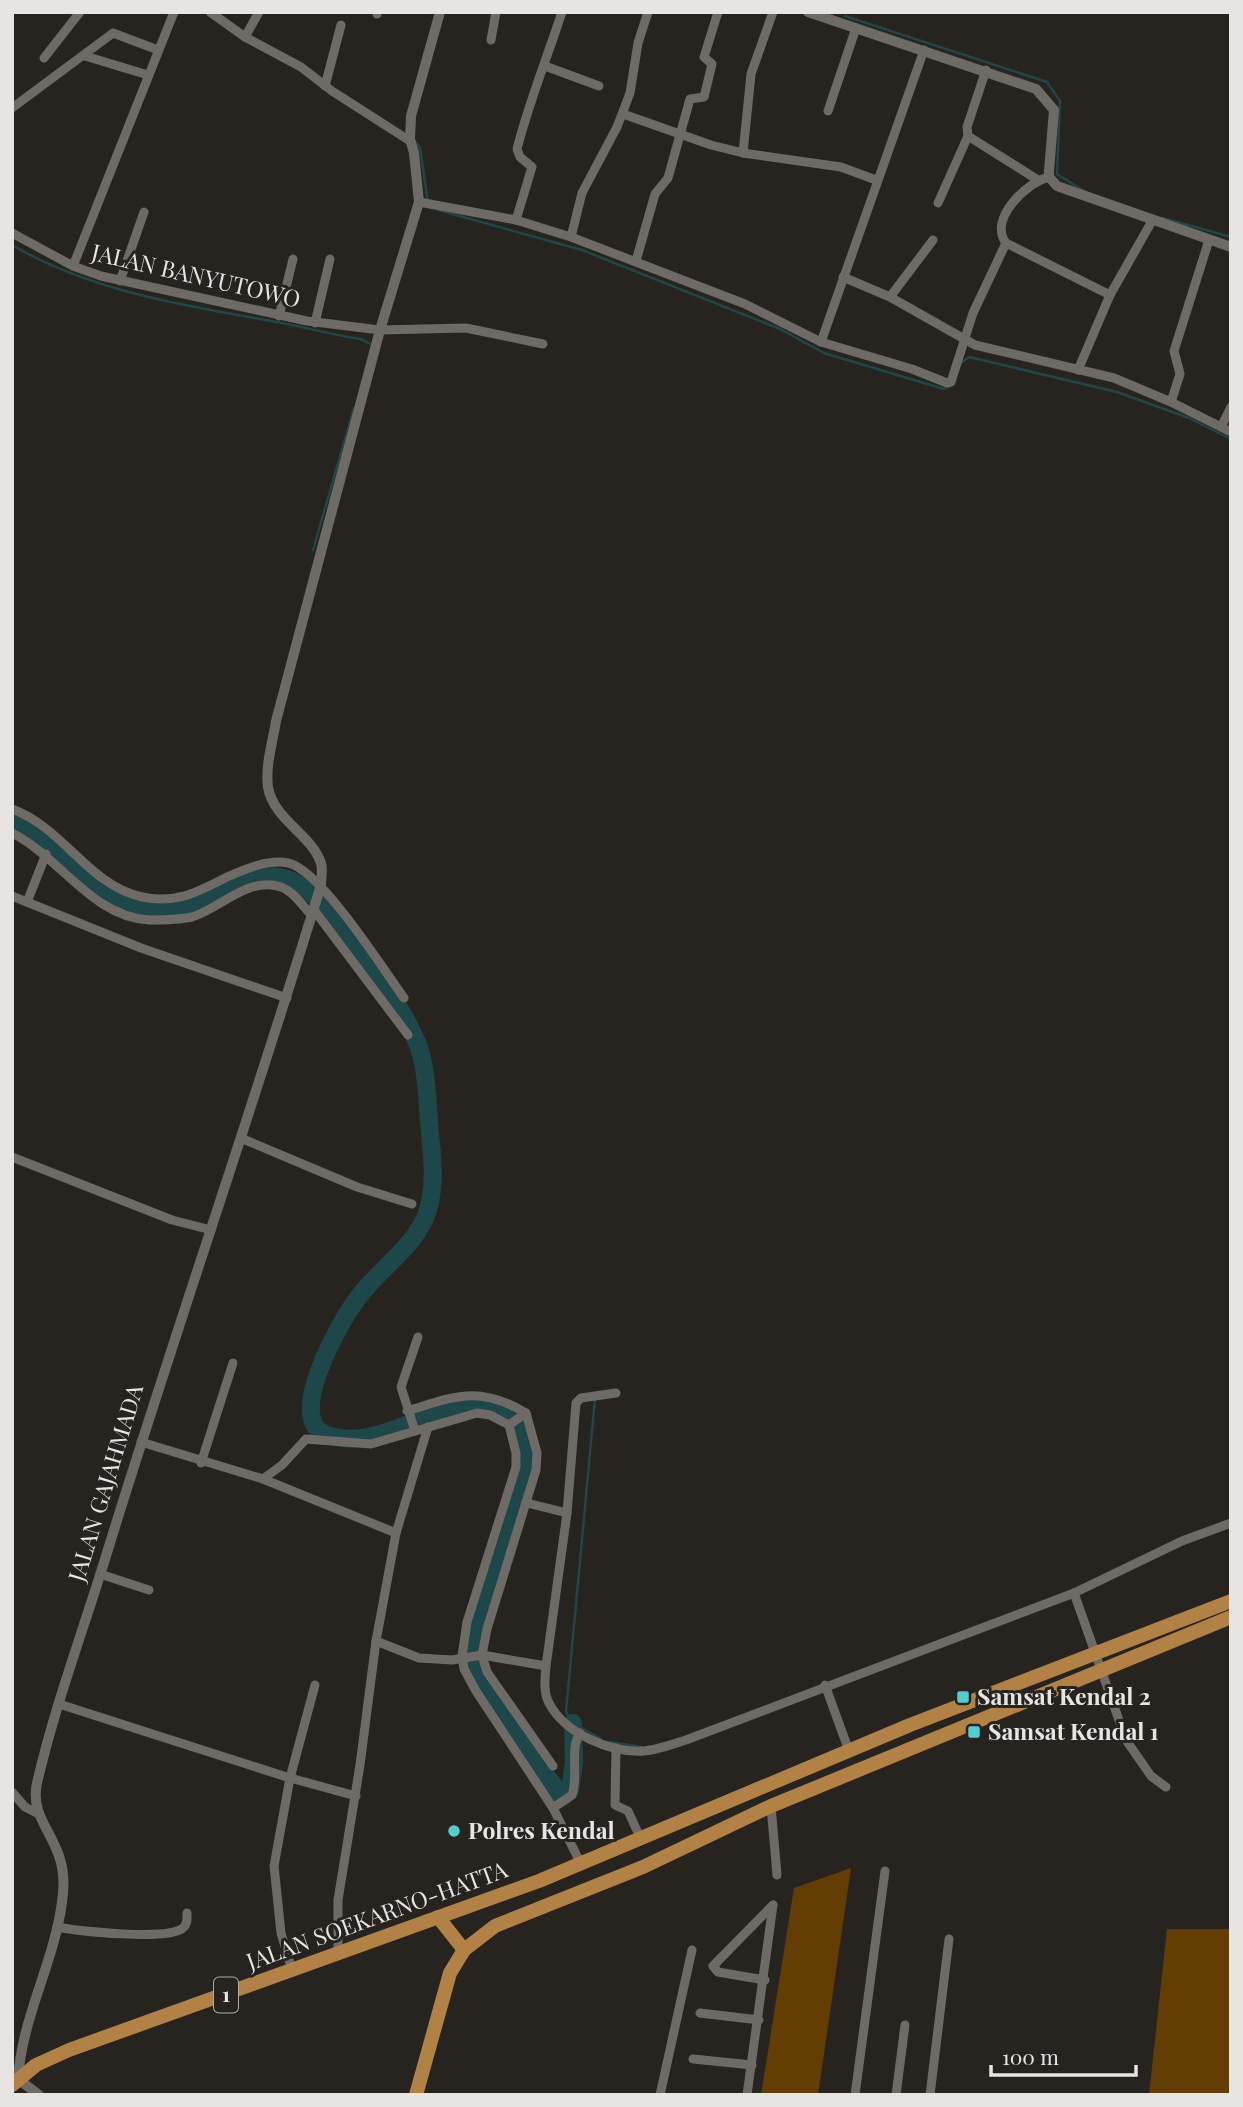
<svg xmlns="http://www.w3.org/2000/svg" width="1243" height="2107" font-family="'Playfair Display',serif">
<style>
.green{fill:#633d03}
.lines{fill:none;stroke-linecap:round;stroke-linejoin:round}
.stream{stroke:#1d4748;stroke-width:2.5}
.river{stroke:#1d4748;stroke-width:18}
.minor{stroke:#6e6a65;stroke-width:9}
.tertiary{stroke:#6e6a65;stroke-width:10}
.trunk{stroke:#b18146;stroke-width:14}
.poi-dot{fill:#52ccd0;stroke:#272420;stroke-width:2.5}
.labels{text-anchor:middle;stroke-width:6;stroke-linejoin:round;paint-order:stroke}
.shield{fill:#272420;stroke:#adaaa8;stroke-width:2}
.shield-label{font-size:21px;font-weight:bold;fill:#e7e4e2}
.street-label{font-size:23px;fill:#e7e4e2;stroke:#272420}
.poi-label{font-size:23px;font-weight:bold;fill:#e7e4e2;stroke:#272420;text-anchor:start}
</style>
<rect width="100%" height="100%" fill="#272420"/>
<!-- green -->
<g class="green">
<polygon points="851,1868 818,2095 761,2095 794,1888"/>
<polygon points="1167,1929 1231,1929 1231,2095 1149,2095"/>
</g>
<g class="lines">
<!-- stream -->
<g class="stream">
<polyline points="835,12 837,13"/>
<polyline points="845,16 1047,82 1060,101 1057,174 1084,191"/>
<polyline points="413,139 420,148 428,203"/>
<polyline points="438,210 582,250 780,329 824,353 944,389 954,384"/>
<polyline points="1163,218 1231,237"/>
<path d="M12,245C92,292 187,306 277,322C305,327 332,335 361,339L372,345"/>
<polyline points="962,362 969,357 1117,392 1189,418 1231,439"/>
<polyline points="313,550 354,408"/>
<polyline points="595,1399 566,1712 573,1723 601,1739"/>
<polyline points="610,1742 642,1747"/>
<polyline points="12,2043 14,2040"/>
</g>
<!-- river -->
<path class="river" d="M12,818C64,843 95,911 158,910C226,909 263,838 323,905C353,947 396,993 416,1040C428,1067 427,1105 430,1134C433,1161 436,1192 425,1218C411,1250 377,1271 357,1299C340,1322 285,1418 325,1434C367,1451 413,1418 453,1408C475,1403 494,1410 515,1415C544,1457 501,1556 486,1600C480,1620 470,1642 474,1663C480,1692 542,1768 562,1797L570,1791L574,1762L573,1723"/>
<!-- minor -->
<g class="minor">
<polyline points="210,12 245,37 301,67 332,91 410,141"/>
<polyline points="377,14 377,12"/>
<polyline points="245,37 259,12"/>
<polyline points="491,40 496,12"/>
<polyline points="85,56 148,75"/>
<polyline points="44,58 80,12"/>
<polyline points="545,66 599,86"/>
<polyline points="986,70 967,127 968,136 1038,180"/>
<polyline points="325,86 341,25"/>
<polyline points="12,108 113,33 158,50"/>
<polyline points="828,111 856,28"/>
<polyline points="623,114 711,145 743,153 841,167 876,180"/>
<polyline points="743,153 751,74 773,12"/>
<path d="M1049,177C1027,182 988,219 1006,243L1110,295"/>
<polyline points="419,202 516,220 571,237 745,304 821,342 912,369 947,383 951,382 973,313 1006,243"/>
<polyline points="938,203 968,136"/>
<path d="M516,220L532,167L520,157L517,149C529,102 547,58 562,12"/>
<polyline points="12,233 73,266 101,276 307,321 380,330 466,328 543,344"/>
<polyline points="571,237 582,193 617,127 630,93 638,43 648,12"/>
<polyline points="636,261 655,194 668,178 690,99 704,97 712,64 704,57 718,12"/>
<polyline points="73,266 174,12"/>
<polyline points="843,277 890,297 975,345 1114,378 1171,402 1231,432"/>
<polyline points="120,281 144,212"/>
<polyline points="890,297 933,240"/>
<polyline points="279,316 293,259"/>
<polyline points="315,323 330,259"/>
<polyline points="821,342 924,50"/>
<polyline points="1078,370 1110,295 1152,221"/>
<polyline points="1171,402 1180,374 1174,351 1209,240"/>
<polyline points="1221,427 1231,407"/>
<path d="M12,809C64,828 88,885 142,897C177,904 197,892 227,877C245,869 268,859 288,863C320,869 383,969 404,998"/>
<path d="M12,833C60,857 92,917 149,920C164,920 178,920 192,917C221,908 248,876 281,887C294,892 303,906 312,916"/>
<polyline points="12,896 141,948 287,998"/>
<polyline points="27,902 46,854"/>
<polyline points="314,910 408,1035"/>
<polyline points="243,1139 357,1187 412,1204"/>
<polyline points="12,1157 172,1220 211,1230"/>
<path d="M616,1393L581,1398L576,1403L567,1513L546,1666C545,1678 543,1692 549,1703C565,1734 611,1753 644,1751C657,1750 673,1744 686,1740L1074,1593L1182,1541L1231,1523"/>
<path d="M407,1411C456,1396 479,1385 526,1413L537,1453L536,1470L487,1629L482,1655L487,1672L553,1766"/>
<polyline points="509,1425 526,1413"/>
<polyline points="415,1431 401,1387 418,1337"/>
<polyline points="141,1442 263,1479 282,1465 306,1439 371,1444 477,1413 490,1415 509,1425 516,1453 516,1467 467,1622 462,1656 464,1669 476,1691 553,1808 578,1858"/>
<polyline points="201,1463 233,1363"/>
<polyline points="263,1479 396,1533"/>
<polyline points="527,1503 567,1513"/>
<polyline points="100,1574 149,1590"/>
<polyline points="1074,1593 1126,1740 1151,1776 1166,1787"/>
<polyline points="376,1641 419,1658 452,1660 482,1655 546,1666"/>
<polyline points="825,1685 849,1751"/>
<polyline points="59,1704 290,1778 356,1796"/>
<polyline points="616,1748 615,1805 628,1811 638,1833"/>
<polyline points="12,1792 25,1807 37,1813"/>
<polyline points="771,1806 777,1875"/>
<path d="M553,1808L572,1795C579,1776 569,1749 580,1733"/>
<path d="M57,1927C78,1931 168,1941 183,1928C188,1924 187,1919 187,1913"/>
<polyline points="338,1952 338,1900 360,1765 376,1641 396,1533 428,1427"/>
<polyline points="292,1970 281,1933 274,1866 290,1778 315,1685"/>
<polyline points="765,1980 718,1972 713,1966 773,1905"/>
<polyline points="700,2013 759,2020"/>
<polyline points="693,2059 752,2065"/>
<polyline points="660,2095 692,1950"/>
<polyline points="747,2095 773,1905"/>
<polyline points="855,2095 885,1871"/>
<polyline points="896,2095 905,2025"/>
<polyline points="930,2095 949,1939"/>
</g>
<!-- tertiary -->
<g class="tertiary">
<polyline points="808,12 1036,89 1054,110 1049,171 1049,177 1057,186 1231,247"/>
<path d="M39,2095L18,2079C22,2017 54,1963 62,1902C64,1889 64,1872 60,1859C52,1831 30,1814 37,1783C56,1701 86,1623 110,1543C178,1323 254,1105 321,885C321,878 323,870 321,863C311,834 273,819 268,787C265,766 273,741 276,721L380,330L419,202L414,153L410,139L411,116L440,12"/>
</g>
<!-- trunk -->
<g class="trunk">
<polyline points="438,1917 464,1950"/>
<polyline points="12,2085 36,2065 69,2050 539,1881 910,1725 1231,1601"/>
<polyline points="416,2095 450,1973 464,1950 495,1926 643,1867 771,1806 1231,1617"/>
</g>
</g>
<!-- markers -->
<g class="poi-dot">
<rect x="956" y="1690" width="14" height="14" rx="3.5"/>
<rect x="967" y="1725" width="14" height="14" rx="3.5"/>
<circle cx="454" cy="1831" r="7"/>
</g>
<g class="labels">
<!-- shield labels -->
<rect class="shield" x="214" y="1977.5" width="24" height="35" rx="5"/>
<g class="shield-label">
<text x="226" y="2002">1</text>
</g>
<!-- street labels -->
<g class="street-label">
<text transform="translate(196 276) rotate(13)" y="8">JALAN BANYUTOWO</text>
<text transform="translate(106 1483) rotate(-73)" y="8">JALAN GAJAHMADA</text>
<text transform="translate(377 1916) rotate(-20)" y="8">JALAN SOEKARNO-HATTA</text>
</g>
<!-- poi labels -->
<g class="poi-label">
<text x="977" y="1705">Samsat Kendal 2</text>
<text x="988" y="1740">Samsat Kendal 1</text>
<text x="468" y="1839">Polres Kendal</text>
</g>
</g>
<!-- border -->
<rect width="1243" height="2107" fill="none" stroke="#e7e4e2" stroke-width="28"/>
<!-- scale -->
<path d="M991 2065v10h145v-10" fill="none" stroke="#e7e4e2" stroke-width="3.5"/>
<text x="1002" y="2065" font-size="21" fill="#e7e4e2" stroke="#272420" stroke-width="5" paint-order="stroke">100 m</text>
</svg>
